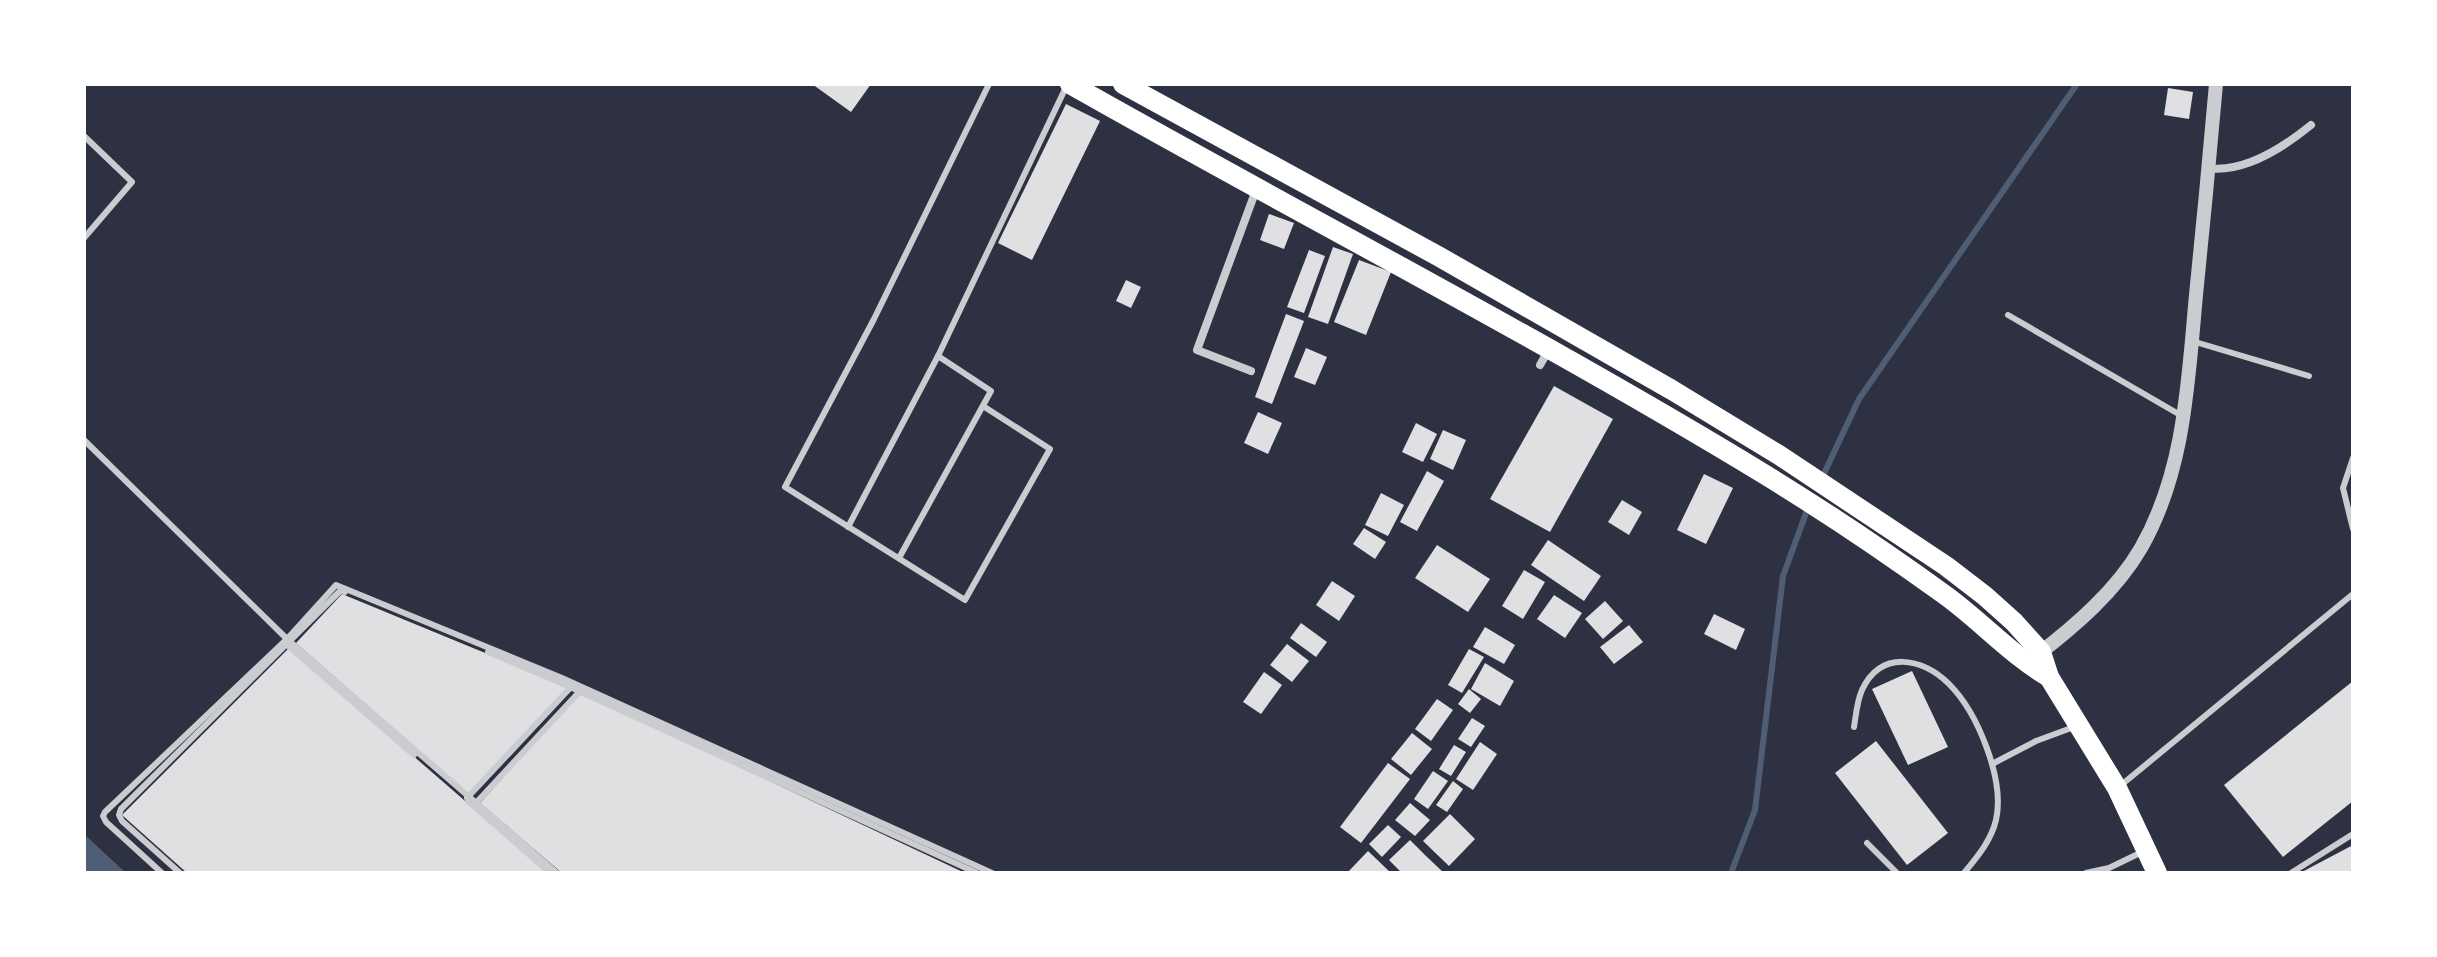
<svg xmlns="http://www.w3.org/2000/svg" width="2437" height="957" font-family="'Work Sans',sans-serif">
<style>
.water{fill:#4f5d75}
.lines{fill:none;stroke-linecap:round;stroke-linejoin:round}
.stream{stroke:#4f5d75;stroke-width:6}
.building{fill:#e0e0e3}
.service{stroke:#caccd0;stroke-width:6}
.minor{stroke:#caccd0;stroke-width:8}
.tertiary{stroke:#caccd0;stroke-width:14}
.trunk{stroke:#fff;stroke-width:20}
</style>
<rect width="100%" height="100%" fill="#2d3142"/>
<!-- water -->
<polygon class="water" points="84,834 126,873 84,873"/>
<g class="lines">
<!-- stream -->
<g class="stream">
<polyline points="1821,480 1859,399 2077,84"/>
<polyline points="1731,873 1755,810 1783,576 1809,505"/>
</g>
</g>
<!-- building -->
<g class="building">
<polygon points="812,84 871,84 851,112"/>
<polygon points="2168,88 2193,92 2189,119 2164,115"/>
<polygon points="1066,104 1100,121 1032,260 998,243"/>
<polygon points="1269,214 1294,223 1284,249 1260,240"/>
<polygon points="1333,247 1353,254 1328,324 1308,317"/>
<polygon points="1309,250 1325,256 1304,313 1287,307"/>
<polygon points="1359,260 1391,272 1366,335 1334,322"/>
<polygon points="1126,280 1141,287 1131,308 1116,301"/>
<polygon points="1286,314 1304,321 1272,404 1255,397"/>
<polygon points="1306,348 1327,357 1315,385 1294,377"/>
<polygon points="1554,386 1613,419 1550,532 1490,499"/>
<polygon points="1258,412 1282,423 1268,454 1244,443"/>
<polygon points="1416,423 1437,434 1423,462 1402,452"/>
<polygon points="1443,430 1466,440 1453,470 1430,459"/>
<polygon points="1427,471 1444,481 1417,531 1400,522"/>
<polygon points="1704,474 1733,488 1706,544 1677,530"/>
<polygon points="1381,493 1404,505 1388,536 1365,525"/>
<polygon points="1622,500 1642,512 1629,535 1608,522"/>
<polygon points="1364,528 1386,542 1375,559 1353,544"/>
<polygon points="1548,540 1601,576 1584,601 1531,565"/>
<polygon points="1437,545 1490,579 1468,612 1415,578"/>
<polygon points="1524,570 1545,582 1523,619 1502,606"/>
<polygon points="1332,581 1355,596 1339,621 1316,605"/>
<polygon points="342,594 568,687 468,794 296,643"/>
<polygon points="1554,595 1582,613 1565,638 1537,619"/>
<polygon points="1605,601 1623,621 1603,639 1585,619"/>
<polygon points="1714,614 1745,629 1736,650 1704,634"/>
<polygon points="1301,623 1327,642 1316,657 1290,638"/>
<polygon points="1629,625 1643,642 1614,664 1600,647"/>
<polygon points="1485,627 1515,645 1504,664 1473,647"/>
<polygon points="1287,644 1309,661 1292,682 1270,665"/>
<polygon points="289,648 548,873 187,873 122,815"/>
<polygon points="1469,649 1484,657 1462,693 1448,685"/>
<polygon points="1485,663 1514,681 1500,706 1471,689"/>
<polygon points="1912,671 1948,747 1908,765 1872,689"/>
<polygon points="1264,672 1282,685 1261,714 1243,702"/>
<polygon points="2353,681 2353,801 2283,857 2224,785"/>
<polygon points="1469,689 1481,699 1470,713 1458,704"/>
<polygon points="580,692 965,873 562,873 480,803"/>
<polygon points="1437,699 1453,710 1431,741 1415,729"/>
<polygon points="1472,718 1485,726 1471,747 1458,739"/>
<polygon points="1412,733 1432,749 1411,775 1391,759"/>
<polygon points="1876,741 1948,833 1907,865 1835,773"/>
<polygon points="1480,742 1497,754 1473,790 1456,779"/>
<polygon points="1454,745 1466,752 1451,776 1439,769"/>
<polygon points="1388,763 1410,779 1361,843 1340,827"/>
<polygon points="1433,771 1448,781 1428,809 1414,799"/>
<polygon points="1453,781 1463,789 1447,812 1436,805"/>
<polygon points="1410,803 1430,820 1415,836 1395,820"/>
<polygon points="1450,814 1475,839 1449,866 1423,841"/>
<polygon points="1388,825 1401,837 1382,857 1369,844"/>
<polygon points="1410,840 1426,856 1444,873 1402,873 1389,860"/>
<polygon points="2353,845 2353,873 2300,873"/>
<polygon points="1368,851 1391,873 1347,873"/>
</g>
<g class="lines">
<!-- service -->
<g class="service">
<polyline points="84,136 132,182 84,238"/>
<polyline points="2008,315 2182,416"/>
<polyline points="2192,341 2309,376"/>
<polyline points="983,406 1050,449 965,600 785,487 874,319 989,84"/>
<polyline points="84,440 287,639 557,873"/>
<polyline points="2353,458 2343,488 2353,529"/>
<polyline points="848,527 938,356 1066,87"/>
<polyline points="899,558 991,391 938,356"/>
<polyline points="286,644 414,755"/>
<polyline points="488,652 559,682 977,873"/>
<path d="M1854,727C1856,715 1857,701 1862,690C1881,650 1922,657 1949,684C1978,713 2005,780 1996,820C1991,841 1977,857 1964,873"/>
<polyline points="1994,763 2036,741 2074,727"/>
<polyline points="2120,786 2353,594"/>
<polyline points="467,798 571,687"/>
<polyline points="468,801 550,873"/>
<polyline points="474,805 581,690"/>
<polyline points="1867,843 1897,873"/>
<polyline points="162,873 106,822 103,816 105,812 287,639 336,585 562,678 992,873"/>
<polyline points="180,873 122,821 119,815 121,809 341,590 345,592"/>
<polyline points="2086,873 2109,868 2142,852"/>
<polyline points="2291,873 2353,834"/>
</g>
<!-- minor -->
<g class="minor">
<path d="M2208,168C2244,173 2284,147 2311,125"/>
<polyline points="1540,365 1549,349"/>
<polyline points="1251,371 1197,350 1256,190"/>
</g>
<!-- tertiary -->
<path class="tertiary" d="M2036,656C2075,626 2116,591 2141,548C2185,471 2188,381 2196,295C2203,225 2210,154 2216,84"/>
<!-- trunk -->
<g class="trunk">
<path d="M1070,84C1301,215 1537,336 1764,474C1826,512 1887,553 1945,595C1981,621 2011,655 2049,677"/>
<polyline points="1123,84 1438,256 1672,390 1779,455 1946,566 1985,596 2014,622 2041,652 2049,677 2117,788 2157,873"/>
</g>
</g>
<!-- border -->
<rect width="2437" height="957" fill="none" stroke="#ffffff" stroke-width="172"/>
</svg>
